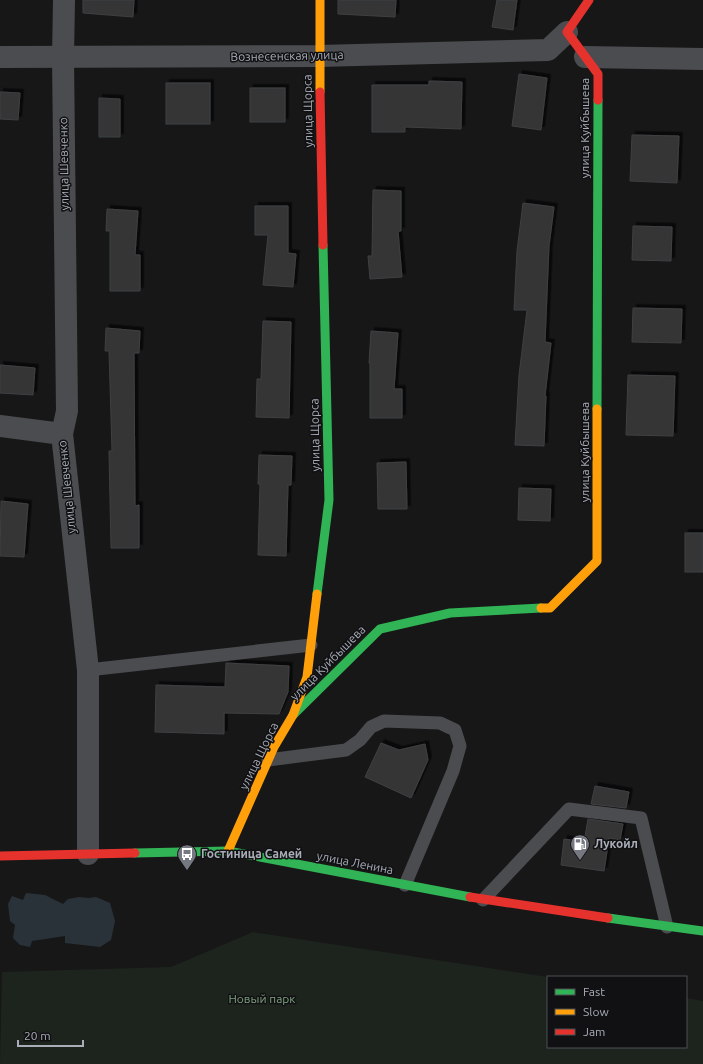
<svg xmlns="http://www.w3.org/2000/svg" width="703" height="1064" font-family="Ubuntu,sans-serif">
<style>
.green{fill:#1d241e}
.water{fill:#2a3239}
.building{fill:#353536;stroke:#3f4043;filter:url(#shadow)}
.lines{fill:none;stroke-linecap:round;stroke-linejoin:round}
.lane{stroke:#4b4c50;stroke-width:13}
.street{stroke:#4b4c50;stroke-width:22}
.fast{stroke:#30b455;stroke-width:9}
.slow{stroke:#ff9f0a;stroke-width:9}
.jam{stroke:#e5322d;stroke-width:9}
.labels{text-anchor:middle;stroke-width:3;stroke-linejoin:round;paint-order:stroke}
.street-label{font-size:12px;fill:#a8adb8;stroke:#111113}
.poi-label{font-size:12px;font-weight:bold;fill:#a8adb8;stroke:#111113;text-anchor:start}
.park-label{font-size:12px;fill:#7fa381;stroke:#111113}
</style>
<defs>
<filter id="shadow"><feDropShadow dx="3.5" dy="-3.5" stdDeviation="0" flood-color="#0009"/></filter>
</defs>
<rect width="100%" height="100%" fill="#171717"/>
<!-- green -->
<polygon class="green" points="253,932 548,977 548,1047 686,1047 686,998 703,1001 703,1064 0,1064 2,972 171,967"/>
<!-- water -->
<polygon class="water" points="26,893 45,895 63,904 68,899 79,897 89,898 96,897 110,903 115,921 111,940 100,947 65,943 65,936 32,941 30,947 20,945 13,938 15,925 10,921 8,904 12,896 23,900"/>
<!-- building -->
<g class="building">
<polygon points="83,0 134,0 133,17 83,13"/>
<polygon points="338,0 396,0 395,17 338,14"/>
<polygon points="497,0 517,0 513,30 492,27"/>
<polygon points="519,74 547,78 541,130 512,126"/>
<polygon points="429,81 462,82 461,129 405,127 405,132 372,132 372,85 429,85"/>
<rect x="166" y="83" width="44" height="41"/>
<rect x="250" y="88" width="35" height="34"/>
<polygon points="0,92 20,93 18,120 0,119"/>
<polygon points="99,98 120,99 120,137 99,137"/>
<polygon points="632,135 679,136 677,183 630,181"/>
<polygon points="373,190 401,191 401,231 398,231 402,277 370,279 368,256 372,256"/>
<polygon points="523,203 554,207 549,246 545,342 551,343 545,396 546,396 544,446 515,445 519,375 527,310 514,310 517,251"/>
<polygon points="255,206 288,206 288,253 296,254 293,287 263,285 268,235 255,235"/>
<polygon points="107,209 138,211 135,255 140,255 140,291 110,291 110,231 106,231"/>
<polygon points="633,226 672,227 671,261 632,260"/>
<polygon points="633,308 682,309 681,343 632,342"/>
<polygon points="263,321 291,322 289,418 256,417 257,379 261,379"/>
<polygon points="106,328 140,331 139,353 134,353 135,506 139,505 139,548 111,548 109,451 112,451 109,351 105,351"/>
<polygon points="371,331 398,333 394,389 402,389 402,418 370,418 370,364 369,363"/>
<polygon points="0,365 35,368 33,395 0,393"/>
<polygon points="628,375 675,376 673,436 626,435"/>
<polygon points="259,455 292,456 291,485 288,485 286,556 258,555 260,484 258,484"/>
<polygon points="406,462 407,509 378,509 377,463"/>
<polygon points="519,488 551,489 550,521 518,520"/>
<polygon points="1,501 28,504 24,557 0,556"/>
<rect x="685" y="533" width="18" height="39"/>
<polygon points="226,663 289,666 288,692 279,714 224,713 224,734 155,732 156,685 225,687"/>
<polygon points="381,743 399,750 425,744 428,760 411,798 365,777"/>
<polygon points="595,786 629,792 626,808 591,804"/>
<polygon points="588,819 623,824 620,840 609,838 604,871 561,865 564,839 584,842"/>
</g>
<g class="lines">
<!-- lane -->
<g class="lane">
<polyline points="88,670 311,645"/>
<polyline points="268,760 346,750 360,740 371,727 384,721 440,723 455,730 460,746 453,771 405,885"/>
<polyline points="483,900 569,809 641,818 667,927"/>
</g>
<!-- street -->
<g class="street">
<polyline points="64,0 63,57 67,411 62,434 88,670 88,854"/>
<polyline points="0,57 319,56 548,50 567,32"/>
<polyline points="585,57 703,59"/>
<polyline points="0,426 62,434"/>
</g>
<!-- fast -->
<g class="fast">
<polyline points="597,409 598,100"/>
<polyline points="317,594 329,500 323,245"/>
<polyline points="293,715 380,629 450,613 541,608"/>
<polyline points="135,853 228,851 470,897"/>
<polyline points="608,918 703,931"/>
</g>
<!-- slow -->
<g class="slow">
<polyline points="320,92 320,0"/>
<polyline points="541,608 550,608 597,561 597,409"/>
<polyline points="228,851 274,747 293,715 307,677 317,594"/>
</g>
<!-- jam -->
<g class="jam">
<polyline points="589,0 567,32 598,74 598,100"/>
<polyline points="320,92 323,245"/>
<polyline points="0,856 135,853"/>
<polyline points="470,897 608,918"/>
</g>
</g>
<!-- icons -->
<defs>
<g id="fuel-pin" transform="scale(1)"><path d="M0 17L-7.5 6A9.5 9.5 0 1 1 7.5 6Z" fill="#757880" stroke="#111113"/><path d="M-5.5-6h7V0h2V4h1.3V-2.5L3-4.5l.8-.8L6-3V5H2.5V1h-1V6h-7ZM-4.2-4.7v3.2H.2V-4.7Z" fill="#fff"/></g>
<g id="bus-pin" transform="scale(1)"><path d="M0 17L-7.5 6A9.5 9.5 0 1 1 7.5 6Z" fill="#757880" stroke="#111113"/><path d="M-5-6H5V4H4V6H2V4H-2V6H-4V4H-5ZM-3.5-4V0h7V-4ZM-3.5 1.2v1.5H-2V1.2ZM2 1.2v1.5H3.5V1.2Z" fill="#fff"/></g>
</defs>
<g fill-rule="evenodd">
<use href="#fuel-pin" x="580" y="844"/>
<use href="#bus-pin" x="187" y="854"/>
</g>
<g class="labels">
<!-- street labels -->
<g class="street-label">
<text transform="translate(287 56) rotate(-1)" y="4">Вознесенская улица</text>
<text transform="translate(308 111) rotate(-91)" y="4">улица Щорса</text>
<text transform="translate(585 128) rotate(-90)" y="4">улица Куйбышева</text>
<text transform="translate(64 164) rotate(-91)" y="4">улица Шевченко</text>
<text transform="translate(315 435) rotate(-91)" y="4">улица Щорса</text>
<text transform="translate(585 452) rotate(-90)" y="4">улица Куйбышева</text>
<text transform="translate(67 487) rotate(-96)" y="4">улица Шевченко</text>
<text transform="translate(328 663) rotate(-45)" y="4">улица Куйбышева</text>
<text transform="translate(259 756) rotate(-64)" y="4">улица Щорса</text>
<text transform="translate(355 863) rotate(11)" y="4">улица Ленина</text>
</g>
<!-- poi labels -->
<g class="poi-label">
<text x="594" y="848">Лукойл</text>
<text x="201" y="858">Гостиница Самей</text>
</g>
<!-- park labels -->
<g class="park-label">
<text x="262" y="1003">Новый парк</text>
</g>
</g>
<!-- legend -->
<rect x="547" y="976" width="140" height="72" fill="#111113" stroke="#4d4f55"/>
<rect x="555" y="989" width="20" height="6" fill="#30b455" stroke="#4d4f55"/>
<text x="583" y="996" font-size="12" fill="#a8adb8">Fast</text>
<rect x="555" y="1009" width="20" height="6" fill="#ff9f0a" stroke="#4d4f55"/>
<text x="583" y="1016" font-size="12" fill="#a8adb8">Slow</text>
<rect x="555" y="1029" width="20" height="6" fill="#e5322d" stroke="#4d4f55"/>
<text x="583" y="1036" font-size="12" fill="#a8adb8">Jam</text>
<!-- scale -->
<path d="M18 1040v6h65v-6" fill="none" stroke="#a8adb8" stroke-width="2"/>
<text x="24" y="1040" font-size="12" fill="#a8adb8" stroke="#111113" stroke-width="3" paint-order="stroke">20 m</text>
</svg>
